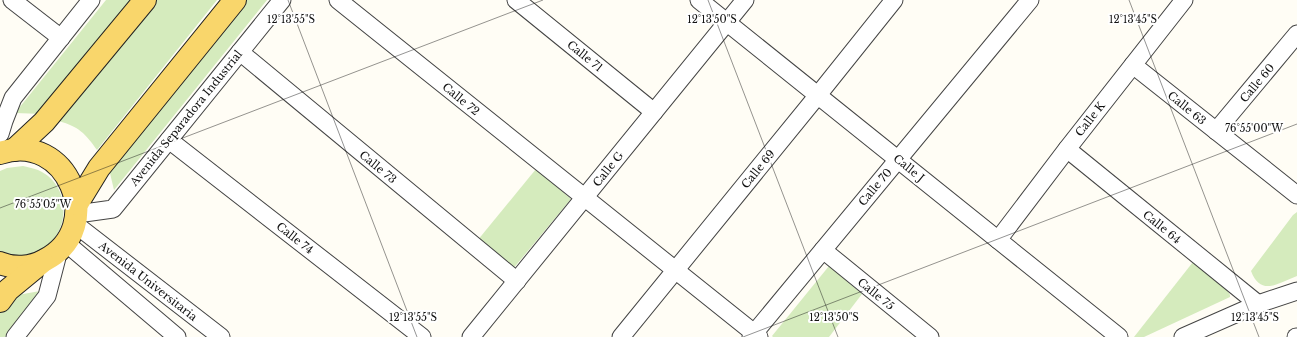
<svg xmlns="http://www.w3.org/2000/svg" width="1297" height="337" font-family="'Libre Baskerville',serif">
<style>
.grass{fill:#d5ebbd}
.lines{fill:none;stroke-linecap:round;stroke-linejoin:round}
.minor-casing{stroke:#444;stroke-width:19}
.major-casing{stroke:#222;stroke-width:24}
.minor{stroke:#fff;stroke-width:17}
.major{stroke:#f9d66b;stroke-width:22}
.ticks{fill:none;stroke:#111;stroke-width:1;stroke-opacity:0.45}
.labels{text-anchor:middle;stroke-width:4;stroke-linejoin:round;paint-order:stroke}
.street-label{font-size:11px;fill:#111;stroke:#fff}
.ticks-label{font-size:10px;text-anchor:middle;fill:#111;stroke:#fff;stroke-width:4;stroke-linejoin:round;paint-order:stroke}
</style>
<rect width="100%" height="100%" fill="#fffdf5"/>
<!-- grass -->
<g class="grass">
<polygon points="106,0 134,0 43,114 15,113"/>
<path d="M156,0H217L97,150C85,133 79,127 59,121Z"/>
<polygon points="244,0 267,0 114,190 109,169"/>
<path d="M23,166C27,167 33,168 38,170C77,187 70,248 27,255C18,256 9,254 0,251V171L7,168Z"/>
<polygon points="536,169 571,199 512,270 477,241"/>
<path d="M1297,212V276C1278,283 1261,297 1251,271L1293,215Z"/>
<polygon points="1193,262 1227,290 1230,295 1230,297 1144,337 1134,337"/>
<polygon points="829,266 862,294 829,337 773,337 772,336"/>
<polygon points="40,291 5,337 0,337 0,311 12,296"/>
</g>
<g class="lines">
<!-- minor casing -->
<g class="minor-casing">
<g id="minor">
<polyline points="12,0 61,38"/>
<polyline points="338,0 759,337"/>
<polyline points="516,0 654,112"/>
<polyline points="699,0 1119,337"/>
<polyline points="240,52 517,281"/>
<polyline points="1133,65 1297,195"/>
<polyline points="1216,131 1297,34"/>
<polyline points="0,134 4,121 13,98 91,0"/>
<polyline points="169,140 422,337"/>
<polyline points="1067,149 1258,304"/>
<polyline points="77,214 113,209 282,0"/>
<polyline points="75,224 221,337"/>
<polyline points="998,240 1067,149 1184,0"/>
<polyline points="66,243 177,337"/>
<polyline points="823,250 930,337"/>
<polyline points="15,337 47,296 59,250"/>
<polyline points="471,337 745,0"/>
<polyline points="621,337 818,95 894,0"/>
<polyline points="751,337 1030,0"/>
<polyline points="1183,337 1258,304 1297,291"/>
<polyline points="1296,337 1297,337"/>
</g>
</g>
<!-- major casing -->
<g class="major-casing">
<g id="major">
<polyline points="14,150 44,122 145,0"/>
<path d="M0,153C67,130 108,227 45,260C31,268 14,269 0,263"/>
<polyline points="77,204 99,168 235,0"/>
<polyline points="0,301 8,290 42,262"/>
</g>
</g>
<!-- minor -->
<use href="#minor" class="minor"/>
<!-- major -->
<use href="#major" class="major"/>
</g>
<!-- ticks -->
<path class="ticks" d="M288,0L417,337M708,0L838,337M1129,0L1259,337M0,208L543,0M743,337L1297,124"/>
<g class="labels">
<!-- street labels -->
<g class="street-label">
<text transform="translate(585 56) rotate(39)" y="4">Calle 71</text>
<text transform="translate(1257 83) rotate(-50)" y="4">Calle 60</text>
<text transform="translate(461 99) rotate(39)" y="4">Calle 72</text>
<text transform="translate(1187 108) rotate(39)" y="4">Calle 63</text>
<text transform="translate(186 118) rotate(-51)" y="4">Avenida Separadora Industrial</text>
<text transform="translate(1090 119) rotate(-52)" y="4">Calle K</text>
<text transform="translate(378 167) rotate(39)" y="4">Calle 73</text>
<text transform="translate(909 168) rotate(39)" y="4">Calle J</text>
<text transform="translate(608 169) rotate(-51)" y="4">Calle G</text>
<text transform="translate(758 169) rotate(-51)" y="4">Calle 69</text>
<text transform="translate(875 187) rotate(-50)" y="4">Calle 70</text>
<text transform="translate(1162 227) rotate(39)" y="4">Calle 64</text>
<text transform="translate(295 238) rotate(38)" y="4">Calle 74</text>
<text transform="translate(148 281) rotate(38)" y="4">Avenida Universitaria</text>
<text transform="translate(876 294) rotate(39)" y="4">Calle 75</text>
</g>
</g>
<g class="ticks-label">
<text x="291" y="23">12°13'55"S</text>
<text x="712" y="23">12°13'50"S</text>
<text x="1133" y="23">12°13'45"S</text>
<text x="1254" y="132">76°55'00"W</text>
<text x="43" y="208">76°55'05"W</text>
<text x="413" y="321">12°13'55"S</text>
<text x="834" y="321">12°13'50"S</text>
<text x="1255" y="321">12°13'45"S</text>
</g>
</svg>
